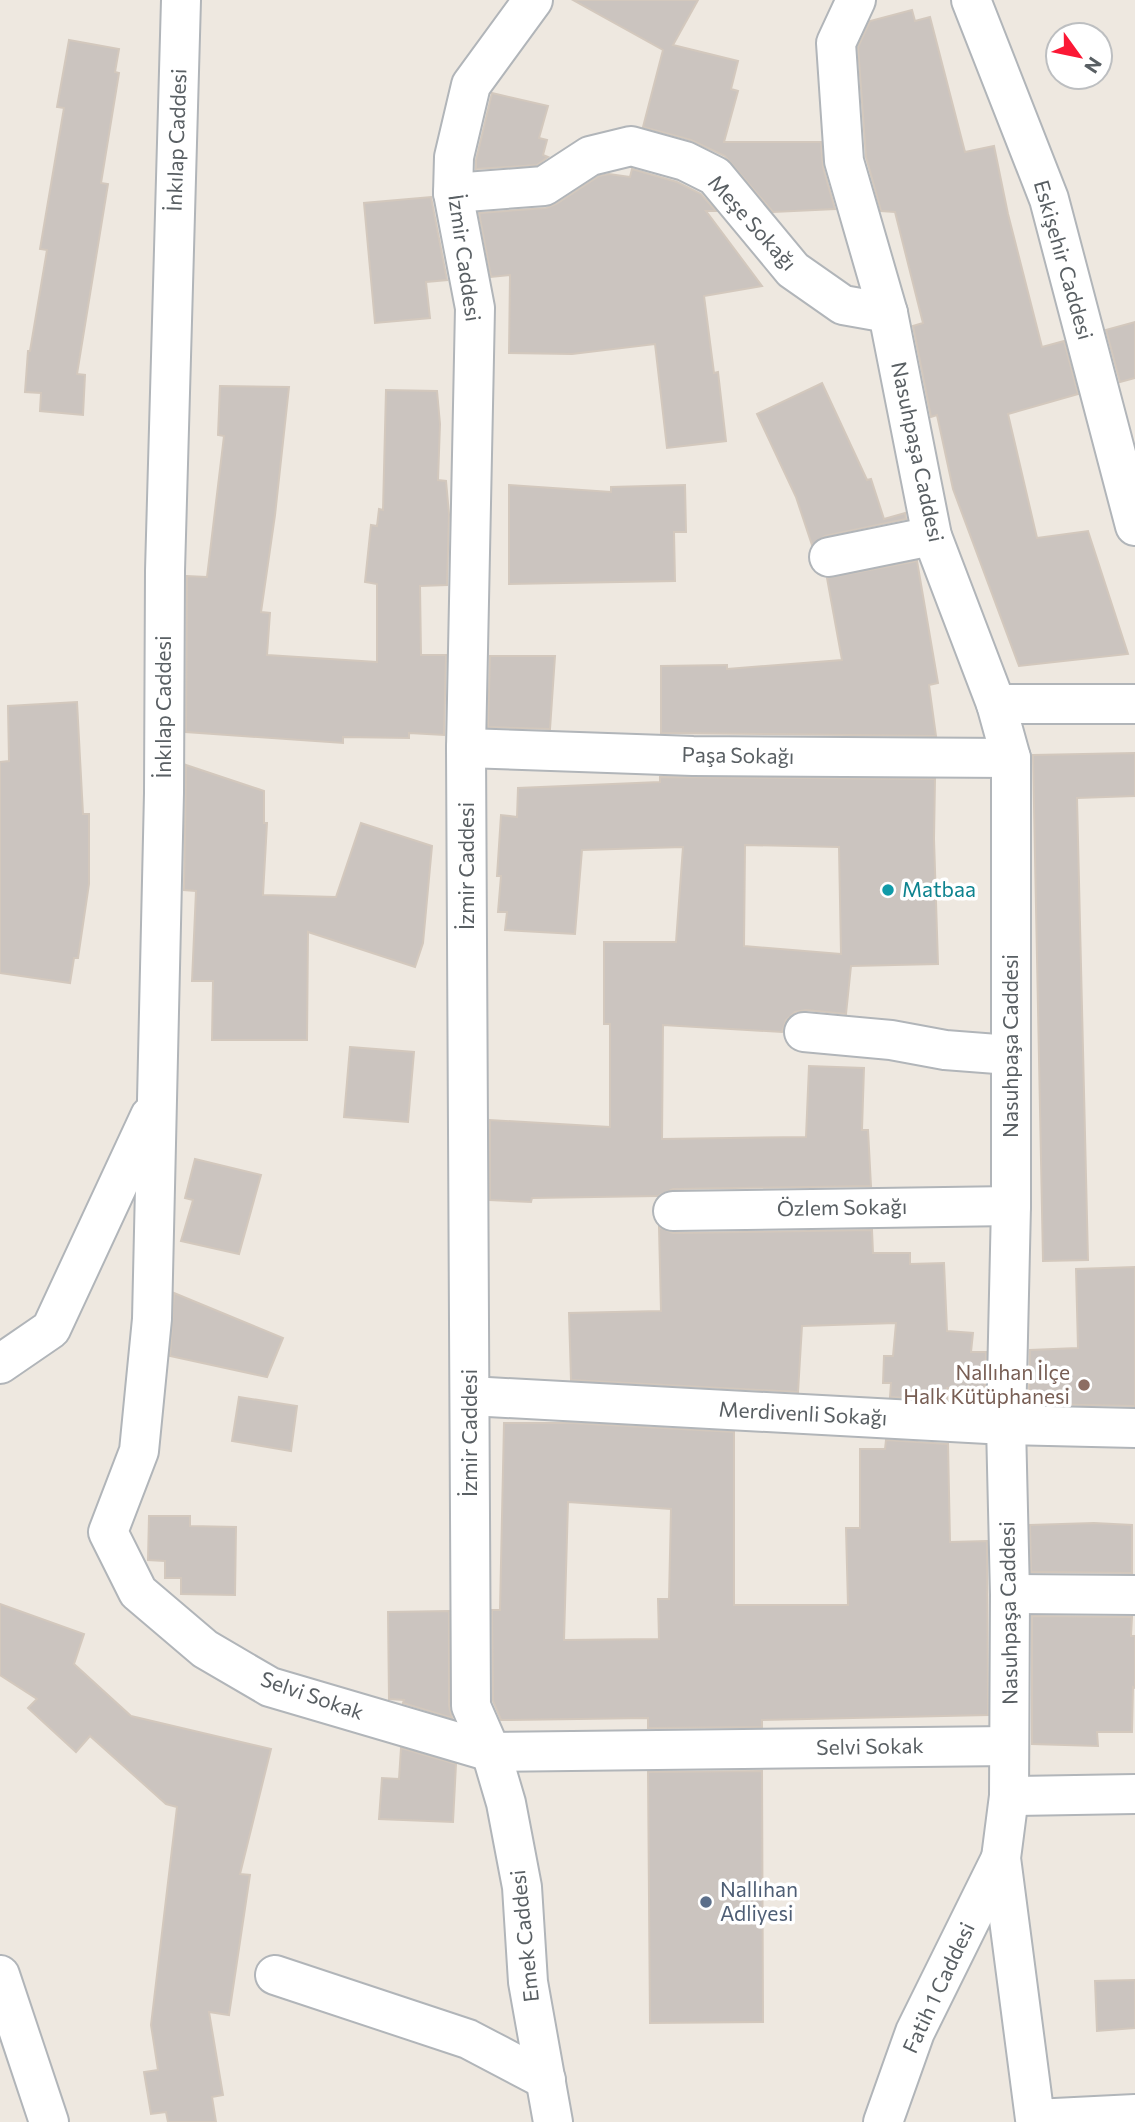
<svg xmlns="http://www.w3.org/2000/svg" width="1135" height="2122" font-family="Commissioner,sans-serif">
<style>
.building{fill:#cbc4bf;stroke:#d3c8bd;stroke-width:2;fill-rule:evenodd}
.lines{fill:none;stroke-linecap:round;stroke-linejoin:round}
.minor-casing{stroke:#b1b5b9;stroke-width:42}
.minor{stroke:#fff;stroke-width:38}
.culture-dot{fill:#0f9aa8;stroke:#fff;stroke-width:2.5}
.education-dot{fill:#8d6e63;stroke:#fff;stroke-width:2.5}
.service-dot{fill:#5c6f8a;stroke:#fff;stroke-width:2.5}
.labels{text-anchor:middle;stroke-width:7;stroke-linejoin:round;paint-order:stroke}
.street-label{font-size:21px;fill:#595f63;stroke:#fff}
.culture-label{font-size:21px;fill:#0d838f;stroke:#fff;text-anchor:start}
.education-label{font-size:21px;fill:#785e54;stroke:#fff;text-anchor:end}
.service-label{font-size:21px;fill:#4e5e75;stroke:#fff;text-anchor:start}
</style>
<rect width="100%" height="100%" fill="#eee8e0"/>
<!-- building -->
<g class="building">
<polygon points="573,0 698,0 673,45 738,61 731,89 738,91 724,142 821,142 823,167 835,209 773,212 725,156 691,140 643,127 663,50"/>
<polygon points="912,10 915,21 930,17 965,152 994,146 1008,214 1042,347 1064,341 1078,394 1008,414 1037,538 1088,531 1128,654 1019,666 953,489 937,415 931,417 913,326 923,323 895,212 881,211 866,157 858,47 870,21"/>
<polygon points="69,40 119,49 115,72 119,73 101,183 108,184 77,374 85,375 83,415 40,411 41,393 25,392 28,351 30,351 47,250 40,249 64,108 57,107"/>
<polygon points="492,93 548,106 539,138 547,140 543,155 548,157 537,165 476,169 476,160"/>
<polygon points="632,169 677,182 701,194 716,211 706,211 762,286 704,296 714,373 718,372 726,441 667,448 655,344 572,354 509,353 510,275 491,277 479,213 546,208 556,204 599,176 609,174 630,177"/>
<polygon points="431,197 447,280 426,282 430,318 375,323 364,203"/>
<polygon points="1135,322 1135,378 1120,382 1106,330"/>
<polygon points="822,383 867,480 871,479 884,519 905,513 906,519 825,536 812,545 796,497 757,414"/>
<polygon points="220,386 289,387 275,515 261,612 270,613 267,655 377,662 377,584 365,582 371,525 377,526 379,509 383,510 386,390 437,391 440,424 438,480 446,481 449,514 447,585 420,586 421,655 446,655 444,735 409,733 409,738 343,737 343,743 186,732 187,576 207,577 224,436 218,435"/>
<polygon points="509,485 611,492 611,487 685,485 686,532 674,532 675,581 509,584"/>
<polygon points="917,561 938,683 929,685 936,736 661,733 661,666 727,665 727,669 842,660 827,578"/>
<polygon points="490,656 555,656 550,729 488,727"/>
<polygon points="77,702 83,814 89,814 89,884 78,958 74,958 70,983 0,973 0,762 9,761 8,706"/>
<polygon points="1135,753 1135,796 1077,798 1088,1260 1043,1261 1033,755"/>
<polygon points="186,765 264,791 264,823 267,823 263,895 336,897 361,823 432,846 423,943 415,967 308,932 307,1040 212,1040 213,981 192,981 196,891 184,890"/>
<path d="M660,777L935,779L934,839L938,964L851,966L846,1014L806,1010L795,1012L786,1020L782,1032L663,1025L662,1139L806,1137L809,1066L864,1068L862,1130H868L871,1186L673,1189L658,1196L532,1198L531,1202L490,1200V1120L610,1127V1024H604V942H676L683,847L582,850L575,934L505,930L507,912H498L501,876H497L501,815L517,817L518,788L660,782ZM745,845L839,847L841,954L744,946Z"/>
<polygon points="350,1047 414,1052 408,1122 344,1117"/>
<polygon points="195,1159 261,1175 239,1254 181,1241 193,1200 185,1198"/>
<polygon points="659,1227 673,1233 872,1230 873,1253 910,1253 910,1264 944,1263 947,1331 973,1333 971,1352 986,1352 985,1391 947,1388 947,1400 890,1397 891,1383 883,1383 884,1356 893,1356 896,1323 802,1326 798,1392 571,1380 569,1313 661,1311"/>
<polygon points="1135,1267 1135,1406 1033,1404 1033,1395 1029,1394 1030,1350 1078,1348 1076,1269"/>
<polygon points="174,1293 283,1338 267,1377 170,1356"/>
<polygon points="239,1397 297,1406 291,1451 232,1441"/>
<path d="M504,1423H572L734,1432V1605H848L846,1528H860V1449H885L886,1440L948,1444L950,1542L987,1541L988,1715L762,1720V1727L648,1728V1718L501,1720L493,1701L492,1610H500ZM568,1502L671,1509L669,1599H658L659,1639L564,1640Z"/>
<polygon points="149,1516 190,1516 190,1526 236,1527 235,1595 181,1594 181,1578 165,1578 165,1561 148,1560"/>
<polygon points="1094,1523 1132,1525 1132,1573 1031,1572 1030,1525"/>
<polygon points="0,1604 84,1634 74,1664 131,1716 271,1749 240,1874 250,1875 229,2015 209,2012 223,2095 212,2097 216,2122 168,2122 166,2112 151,2114 144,2072 158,2070 151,2025 177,1807 166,1804 90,1736 76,1752 28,1708 37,1699 0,1675"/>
<polygon points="449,1611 449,1706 452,1718 403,1703 404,1700 389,1699 388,1612"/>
<polygon points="1032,1616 1132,1617 1131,1636 1135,1636 1135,1688 1133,1687 1132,1732 1097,1732 1098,1746 1032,1744"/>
<polygon points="401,1748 456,1764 453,1822 379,1819 382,1778 399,1779"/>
<polygon points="762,1771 763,2022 650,2023 648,1772"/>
<polygon points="1135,1980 1135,2028 1097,2031 1095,1981"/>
</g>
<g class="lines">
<!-- minor casing -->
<g class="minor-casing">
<g id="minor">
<polyline points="181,0 165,571 164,793 152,1319 139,1451 108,1532 138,1592 205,1649 270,1687 491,1752 1009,1746"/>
<polyline points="533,0 471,85 454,157 453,193 475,308 466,748 471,1706 491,1752 506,1803 522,1887 528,1982 553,2122"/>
<polyline points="856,0 836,43 844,161 888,313 932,536 996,704 1011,758 1011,1206 1006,1425 1010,1594 1009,1796 1001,1858 1035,2119 1135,2114"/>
<polyline points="971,0 1049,199 1135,526"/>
<polyline points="453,193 544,186 590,156 631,146 685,161 715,176 793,270 843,305 888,313"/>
<polyline points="829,557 932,536"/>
<polyline points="996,704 1135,704"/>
<polyline points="466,748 693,756 1011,758"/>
<polyline points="804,1032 891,1040 945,1050 1010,1055"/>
<polyline points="673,1211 1011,1206"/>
<polyline points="0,1364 51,1329 150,1116"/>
<polyline points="470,1396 1006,1425 1135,1428"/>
<polyline points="1010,1594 1135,1595"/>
<polyline points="1009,1796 1135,1794"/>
<polyline points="0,1975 49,2122"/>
<polyline points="275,1975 468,2039 546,2080"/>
<polyline points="883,2122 915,2032 1001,1858"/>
</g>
</g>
<!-- minor -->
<use href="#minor" class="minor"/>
</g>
<!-- markers -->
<circle class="culture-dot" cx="888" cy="890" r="7"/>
<circle class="education-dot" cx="1084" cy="1385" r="7"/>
<circle class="service-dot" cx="706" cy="1902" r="7"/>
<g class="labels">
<!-- street labels -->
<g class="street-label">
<text transform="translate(177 140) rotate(-88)" y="7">İnkılap Caddesi</text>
<text transform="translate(752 223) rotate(48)" y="7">Meşe Sokağı</text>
<text transform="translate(464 258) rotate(82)" y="7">İzmir Caddesi</text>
<text transform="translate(1063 260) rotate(74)" y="7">Eskişehir Caddesi</text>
<text transform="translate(917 452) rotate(78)" y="7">Nasuhpaşa Caddesi</text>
<text transform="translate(164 707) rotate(-90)" y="7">İnkılap Caddesi</text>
<text transform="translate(738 756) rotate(1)" y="7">Paşa Sokağı</text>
<text transform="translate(467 866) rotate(-90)" y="7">İzmir Caddesi</text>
<text transform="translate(1011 1046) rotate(-90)" y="7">Nasuhpaşa Caddesi</text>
<text transform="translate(842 1208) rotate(-1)" y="7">Özlem Sokağı</text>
<text transform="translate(803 1414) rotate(3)" y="7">Merdivenli Sokağı</text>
<text transform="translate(470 1433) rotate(-90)" y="7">İzmir Caddesi</text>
<text transform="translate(1009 1613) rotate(-91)" y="7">Nasuhpaşa Caddesi</text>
<text transform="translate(312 1696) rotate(19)" y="7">Selvi Sokak</text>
<text transform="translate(870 1747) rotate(-1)" y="7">Selvi Sokak</text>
<text transform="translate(525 1936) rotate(-96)" y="7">Emek Caddesi</text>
<text transform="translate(939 1988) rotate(-65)" y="7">Fatih 1 Caddesi</text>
</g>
<!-- culture labels -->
<g class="culture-label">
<text x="902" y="897">Matbaa</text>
</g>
<!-- education labels -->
<g class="education-label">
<text x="1070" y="1380">Nallıhan İlçe<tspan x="1070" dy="24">Halk Kütüphanesi</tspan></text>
</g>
<!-- service labels -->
<g class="service-label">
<text x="720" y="1897">Nallıhan<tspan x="720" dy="24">Adliyesi</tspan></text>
</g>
</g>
<!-- north arrow -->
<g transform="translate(1079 56) rotate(123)"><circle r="33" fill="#ffffff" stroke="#bdbfc1" stroke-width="2"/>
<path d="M0-5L12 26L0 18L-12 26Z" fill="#fb1835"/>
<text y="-10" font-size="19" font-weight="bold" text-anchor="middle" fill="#595f63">N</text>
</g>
</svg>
